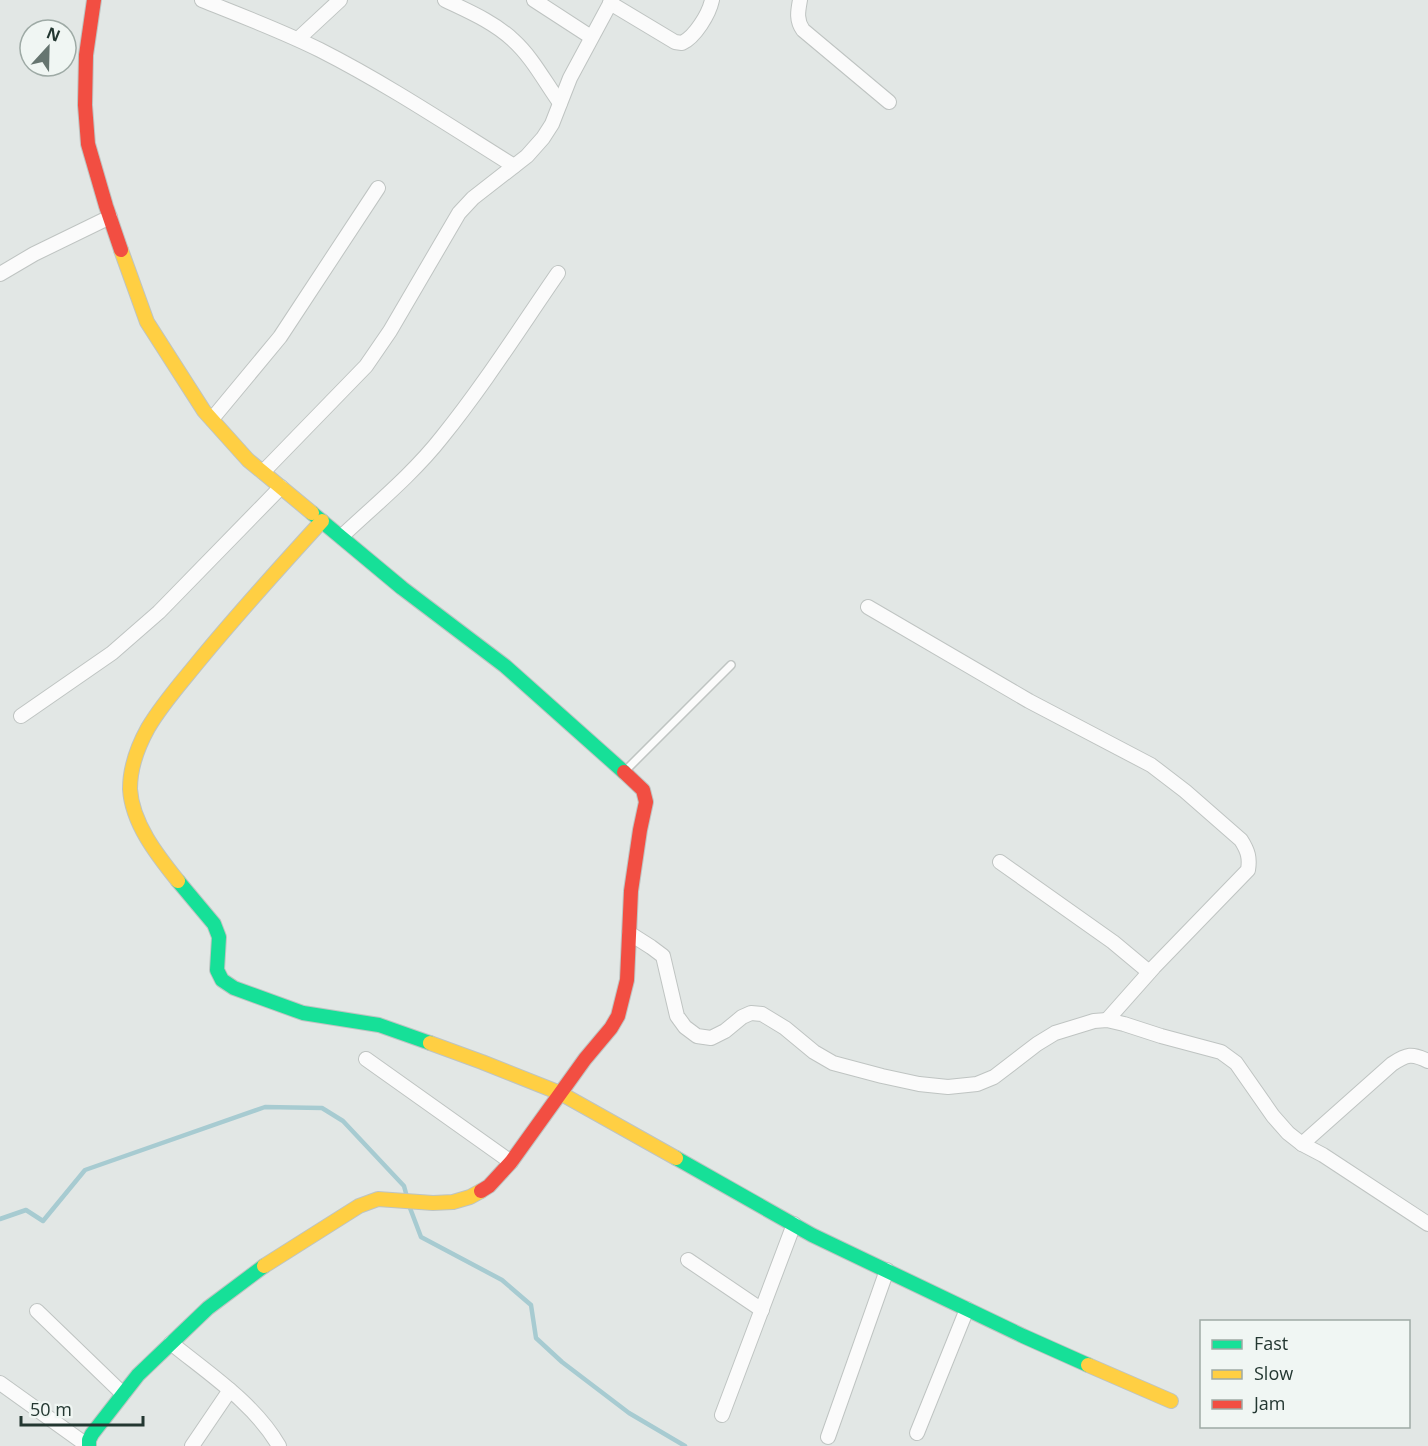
<svg xmlns="http://www.w3.org/2000/svg" width="1428" height="1446" font-family="'Open Sans',sans-serif">
<style>
.lines{fill:none;stroke-linecap:round;stroke-linejoin:round}
.stream{stroke:#a7cbd1;stroke-width:4.5}
.lane-casing{stroke:#bfc4c2;stroke-width:10}
.street-casing{stroke:#bfc4c2;stroke-width:16}
.fast-casing{stroke:#bec4c2;stroke-width:16}
.slow-casing{stroke:#bec4c2;stroke-width:16}
.jam-casing{stroke:#bec4c2;stroke-width:16}
.lane{stroke:#fbfbfb;stroke-width:7}
.street{stroke:#fbfbfb;stroke-width:14}
.fast{stroke:#16e098;stroke-width:14}
.slow{stroke:#ffcf43;stroke-width:14}
.jam{stroke:#f24e42;stroke-width:14}
</style>
<rect width="100%" height="100%" fill="#e2e7e5"/>
<g class="lines">
<!-- stream -->
<g class="stream">
<polyline points="410,1208 421,1237 502,1280 531,1305 536,1338 562,1362 629,1413 685,1446"/>
<polyline points="0,1219 26,1210 43,1221 85,1170 265,1107 322,1108 343,1121 404,1186 407,1197"/>
</g>
<!-- lane casing -->
<g class="lane-casing">
<polyline id="lane" points="626,770 731,665"/>
</g>
<!-- street casing -->
<g class="street-casing">
<g id="street">
<path d="M202,0C242,16 282,31 320,50C387,84 450,126 514,166"/>
<path d="M445,0C468,11 494,22 513,40C532,57 545,82 560,103"/>
<polyline points="534,0 591,37"/>
<path d="M800,0C798,11 796,20 803,30L889,102"/>
<path d="M610,3L675,42L682,43C695,37 709,14 712,0"/>
<polyline points="298,39 340,0"/>
<polyline points="0,274 34,254 110,217"/>
<polyline points="212,419 280,337 378,188"/>
<polyline points="263,472 366,366 390,331 459,213 473,198 527,156 543,138 552,124 570,78 612,0"/>
<path d="M341,537C375,505 413,474 442,437C484,385 520,328 558,273"/>
<path d="M868,607L1029,701L1151,765L1185,791L1241,840C1248,851 1250,858 1248,870L1154,967L1107,1020"/>
<polyline points="21,716 112,653 159,612 281,487"/>
<polyline points="1000,862 1113,942 1149,972"/>
<polyline points="629,933 651,947 663,956 677,1016 685,1027 697,1036 711,1038 725,1031 742,1017 751,1013 762,1014 785,1028 814,1052 833,1063 882,1076 919,1084 948,1087 977,1084 994,1077 1037,1044 1055,1033 1094,1021 1107,1020 1124,1024 1161,1036 1221,1052 1236,1063 1273,1116 1288,1133 1302,1144 1323,1155 1428,1224"/>
<polyline points="366,1059 511,1162"/>
<path d="M1302,1144L1392,1064C1407,1054 1412,1053 1428,1061"/>
<polyline points="688,1260 762,1310"/>
<polyline points="37,1311 123,1394"/>
<path d="M171,1343C209,1374 254,1403 279,1446"/>
<polyline points="0,1383 88,1446"/>
<polyline points="722,1415 794,1224"/>
<polyline points="917,1433 967,1309"/>
<polyline points="828,1437 887,1270"/>
<polyline points="192,1446 230,1390"/>
</g>
</g>
<!-- fast casing -->
<g class="fast-casing">
<g id="fast">
<polyline points="312,513 402,588 505,666 624,772"/>
<polyline points="178,881 214,924 219,937 217,970 222,980 234,988 303,1013 379,1025 430,1043"/>
<polyline points="676,1158 812,1235 1023,1336 1088,1365"/>
<polyline points="89,1446 89,1440 92,1434 138,1375 208,1308 264,1266"/>
</g>
</g>
<!-- slow casing -->
<g class="slow-casing">
<g id="slow">
<polyline points="121,250 147,322 204,411 248,460 312,513"/>
<path d="M178,881C157,855 132,823 130,789C130,767 138,746 148,728C162,704 181,683 198,662C238,613 280,567 322,521"/>
<polyline points="430,1043 482,1062 560,1093 676,1158"/>
<polyline points="264,1266 359,1206 378,1199 433,1203 453,1202 470,1197 481,1191"/>
<polyline points="1088,1365 1171,1401"/>
</g>
</g>
<!-- jam casing -->
<g class="jam-casing">
<g id="jam">
<polyline points="94,0 86,55 85,105 88,144 106,206 121,250"/>
<polyline points="481,1191 489,1186 511,1162 585,1059 611,1028 618,1016 627,980 631,891 640,830 646,802 643,790 624,772"/>
</g>
</g>
<!-- lane -->
<use href="#lane" class="lane"/>
<!-- street -->
<use href="#street" class="street"/>
<!-- fast -->
<use href="#fast" class="fast"/>
<!-- slow -->
<use href="#slow" class="slow"/>
<!-- jam -->
<use href="#jam" class="jam"/>
</g>
<!-- legend -->
<rect x="1200" y="1320" width="210" height="108" fill="#f0f6f3" stroke="#9eaaa5" stroke-width="1.5"/>
<rect x="1212" y="1340" width="30" height="9" fill="#16e098" stroke="#9eaaa5" stroke-width="1.5"/>
<text x="1254" y="1350" font-size="18" fill="#233731">Fast</text>
<rect x="1212" y="1370" width="30" height="9" fill="#ffcf43" stroke="#9eaaa5" stroke-width="1.5"/>
<text x="1254" y="1380" font-size="18" fill="#233731">Slow</text>
<rect x="1212" y="1400" width="30" height="9" fill="#f24e42" stroke="#9eaaa5" stroke-width="1.5"/>
<text x="1254" y="1410" font-size="18" fill="#233731">Jam</text>
<!-- north arrow -->
<g transform="translate(48 48) rotate(22)"><circle r="28" fill="#f0f6f3" stroke="#9eaaa5" stroke-width="1.5"/>
<path d="M0-4.5L10 22L0 15L-10 22Z" fill="#667570"/>
<text y="-9" font-size="16" font-weight="bold" text-anchor="middle" fill="#233731">N</text>
</g>
<!-- scale -->
<path d="M21 1416v9h122v-9" fill="none" stroke="#233731" stroke-width="3"/>
<text x="30" y="1416" font-size="18" fill="#233731" stroke="#f0f6f3" stroke-width="4.5" paint-order="stroke">50 m</text>
</svg>
